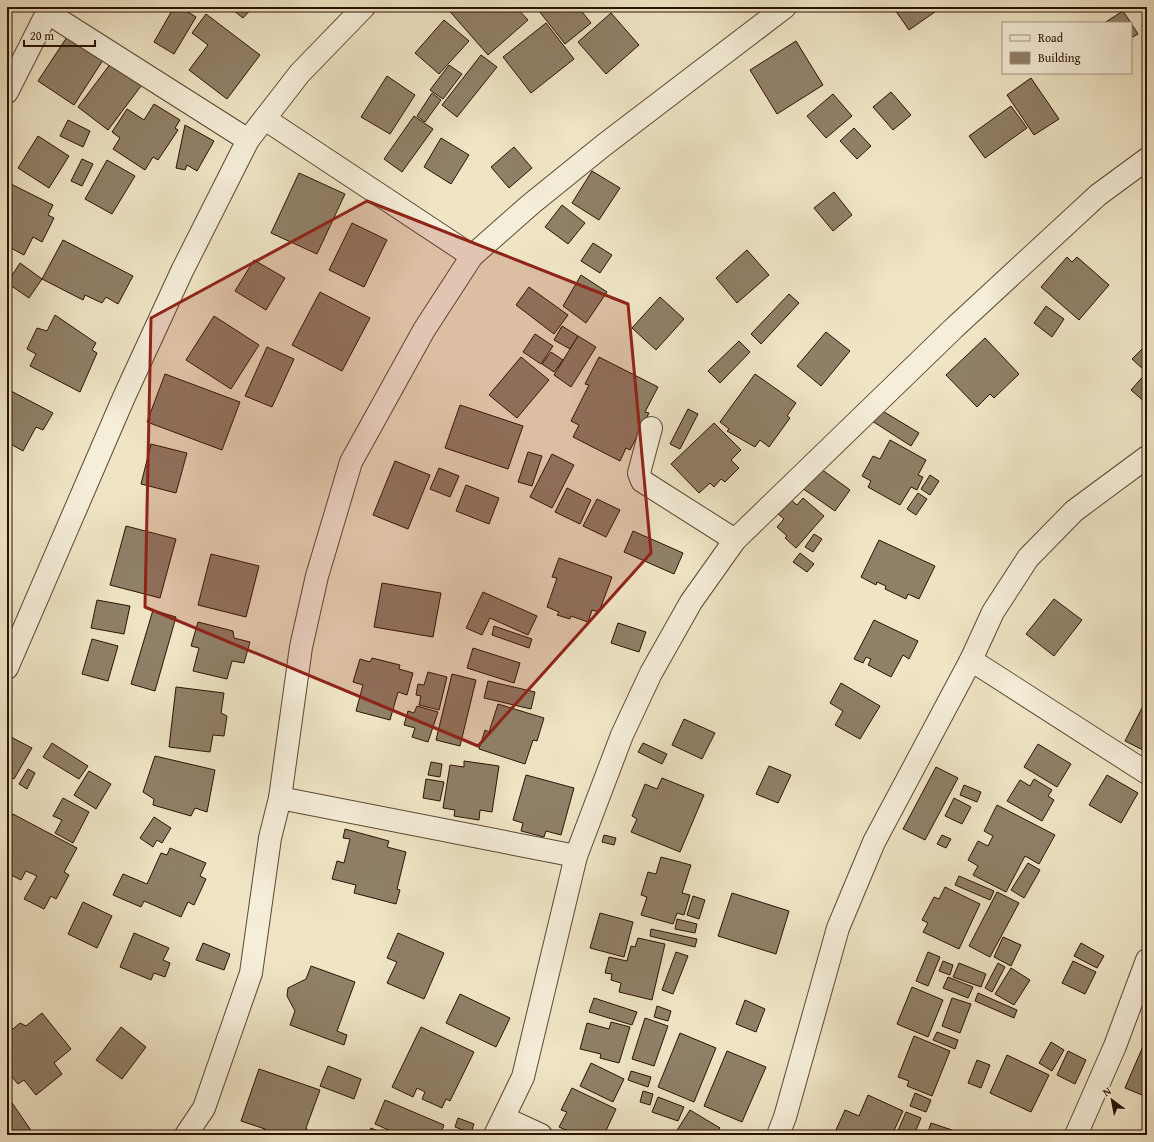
<svg xmlns="http://www.w3.org/2000/svg" width="1154" height="1142" font-family="'Gentium Book Plus',serif">
<style>
.building{fill:#908068;stroke:#2a1203}
.lines{fill:none;stroke-linecap:round;stroke-linejoin:round}
.minor-casing{stroke:#5b4734;stroke-width:24}
.minor{stroke:#f5eed9;stroke-width:22}
.marked{fill:#8f2418;fill-opacity:0.2;stroke:#8f2418;stroke-width:3;stroke-linejoin:round}
</style>
<rect width="100%" height="100%" fill="#efe5c5"/>
<filter id="stains"><feTurbulence type="fractalNoise" baseFrequency=".005" numOctaves="4"/><feColorMatrix values="0 0 0 0 .2 0 0 0 0 .09 0 0 0 0 .02 0 0 0 .5 -.17"/></filter>
<radialGradient id="worn" r=".72"><stop offset=".6" stop-color="#630" stop-opacity="0"/><stop offset="1" stop-color="#630" stop-opacity=".3"/></radialGradient>
<!-- building -->
<g class="building">
<polygon points="174,7 180,7 196,17 174,54 154,42"/>
<polygon points="229,7 253,7 243,18"/>
<polygon points="446,7 516,7 528,20 488,55"/>
<polygon points="544,7 578,7 591,23 565,44 539,11"/>
<polygon points="893,7 942,7 909,30"/>
<polygon points="1123,11 1131,23 1104,23"/>
<polygon points="611,13 639,45 606,74 578,42"/>
<polygon points="206,14 260,55 227,99 189,70 208,45 192,33"/>
<polygon points="444,20 469,41 439,74 415,53"/>
<polygon points="546,23 574,59 531,93 503,57"/>
<polygon points="1131,23 1138,34 1131,38"/>
<polygon points="69,34 105,57 74,105 38,81"/>
<polygon points="796,41 823,85 777,114 750,70"/>
<polygon points="481,55 497,67 457,117 442,105"/>
<polygon points="114,59 144,82 108,130 78,107"/>
<polygon points="449,65 462,74 443,99 430,90"/>
<polygon points="387,76 415,95 390,134 361,117"/>
<polygon points="1031,78 1059,119 1034,135 1007,95"/>
<polygon points="891,92 911,115 893,130 873,107"/>
<polygon points="432,93 441,100 425,122 417,116"/>
<polygon points="833,94 852,116 826,138 807,116"/>
<polygon points="154,104 180,120 175,128 178,130 158,160 153,157 145,170 113,149 120,138 112,132 127,109 144,120"/>
<polygon points="1011,106 1027,128 985,158 969,136"/>
<polygon points="414,116 433,129 402,172 384,159"/>
<polygon points="68,120 90,131 83,147 60,136"/>
<polygon points="185,125 214,141 197,171 187,165 185,170 176,168"/>
<polygon points="854,128 871,146 857,159 840,141"/>
<polygon points="38,136 69,156 49,188 18,168"/>
<polygon points="441,138 469,155 451,184 424,167"/>
<polygon points="514,147 532,168 509,188 491,167"/>
<polygon points="82,159 93,164 82,186 71,181"/>
<polygon points="107,160 135,176 112,214 85,199"/>
<polygon points="592,171 620,188 599,220 572,203"/>
<polygon points="299,173 345,194 317,254 271,233"/>
<polygon points="7,182 53,205 48,215 54,218 42,242 33,237 24,255 7,246"/>
<polygon points="834,192 852,215 833,231 814,208"/>
<polygon points="562,205 585,223 568,244 545,227"/>
<polygon points="352,223 387,240 364,287 329,270"/>
<polygon points="63,240 133,276 118,304 106,297 102,303 85,295 83,300 42,279"/>
<polygon points="593,243 612,255 600,273 581,261"/>
<polygon points="747,250 769,275 737,303 716,278"/>
<polygon points="1067,257 1072,262 1077,257 1109,285 1079,320 1041,287"/>
<polygon points="254,260 285,278 266,310 235,291"/>
<polygon points="20,263 42,279 29,298 7,283"/>
<polygon points="581,275 607,292 586,323 563,306"/>
<polygon points="529,287 568,315 554,334 516,305"/>
<polygon points="320,292 370,318 342,371 292,345"/>
<polygon points="789,294 799,303 761,344 751,334"/>
<polygon points="660,297 684,319 656,350 632,328"/>
<polygon points="1046,306 1064,319 1052,337 1034,323"/>
<polygon points="55,315 96,343 92,350 97,353 80,392 30,366 36,354 27,349 37,328 47,331"/>
<polygon points="214,316 259,345 231,389 186,360"/>
<polygon points="562,326 578,336 570,349 554,340"/>
<polygon points="826,332 850,351 821,386 797,366"/>
<polygon points="535,334 553,346 541,364 523,352"/>
<polygon points="578,336 596,347 571,387 554,375"/>
<polygon points="985,338 1019,374 994,398 990,394 977,407 946,375"/>
<polygon points="739,341 750,352 720,383 708,371"/>
<polygon points="267,347 294,359 272,407 245,396"/>
<polygon points="1143,348 1147,351 1147,367 1144,370 1132,359"/>
<polygon points="551,352 563,360 554,372 542,364"/>
<polygon points="521,357 549,380 517,418 489,395"/>
<polygon points="599,357 658,387 645,412 649,413 630,450 626,448 620,461 573,437 579,425 571,421 589,385 585,384"/>
<polygon points="1147,372 1147,403 1146,403 1131,390"/>
<polygon points="165,374 240,402 222,450 147,422"/>
<polygon points="755,374 796,403 787,416 790,418 769,447 760,440 755,447 727,431 729,429 720,422"/>
<polygon points="11,391 53,413 43,430 36,427 23,451 7,442 7,398"/>
<polygon points="460,405 523,426 508,469 445,448"/>
<polygon points="876,407 919,433 911,446 869,419"/>
<polygon points="688,409 698,414 680,449 670,444"/>
<polygon points="714,423 741,450 731,460 739,468 725,482 721,479 714,487 710,483 699,493 671,464"/>
<polygon points="890,440 926,460 918,475 923,477 917,490 911,487 900,505 868,487 871,481 862,476 873,456 880,459"/>
<polygon points="151,444 187,453 176,493 141,484"/>
<polygon points="528,452 542,456 532,486 518,482"/>
<polygon points="552,454 574,465 552,508 530,497"/>
<polygon points="395,461 430,475 408,529 373,515"/>
<polygon points="817,466 850,490 835,511 802,488"/>
<polygon points="439,468 459,476 450,497 430,489"/>
<polygon points="930,475 939,481 930,495 921,489"/>
<polygon points="466,485 499,498 489,524 456,511"/>
<polygon points="567,488 591,500 580,524 555,512"/>
<polygon points="918,493 927,499 916,515 907,509"/>
<polygon points="803,498 824,516 796,548 785,538 787,536 777,527 784,519 777,513 790,499 797,505"/>
<polygon points="597,499 620,510 606,537 583,526"/>
<polygon points="126,526 176,539 160,598 110,585"/>
<polygon points="633,531 683,553 674,574 624,552"/>
<polygon points="814,534 822,539 813,552 805,547"/>
<polygon points="879,540 935,566 919,599 908,594 906,599 885,589 886,586 877,582 876,585 861,577"/>
<polygon points="800,553 814,564 807,572 793,562"/>
<polygon points="211,554 259,566 246,617 198,605"/>
<polygon points="559,558 612,577 599,612 592,610 588,622 571,616 570,619 557,615 559,612 547,607 557,578 552,577"/>
<polygon points="382,583 441,593 433,637 374,627"/>
<polygon points="483,592 537,616 528,635 490,618 482,635 466,628"/>
<polygon points="1054,599 1082,620 1054,656 1026,634"/>
<polygon points="97,600 130,606 124,634 91,628"/>
<polygon points="153,610 176,617 155,691 131,684"/>
<polygon points="874,620 918,641 909,659 903,655 891,677 868,665 871,659 866,657 863,663 854,659"/>
<polygon points="198,622 233,631 234,638 250,642 244,663 232,661 227,679 193,671 199,648 191,646"/>
<polygon points="618,623 646,632 639,652 611,643"/>
<polygon points="494,626 532,639 529,648 492,635"/>
<polygon points="92,639 118,646 108,681 82,674"/>
<polygon points="473,648 520,663 514,683 467,668"/>
<polygon points="372,658 400,665 399,669 413,673 407,695 398,692 390,720 356,711 363,685 353,682 360,659 370,662"/>
<polygon points="428,672 447,677 439,710 419,705 421,696 416,695 418,684 424,685"/>
<polygon points="452,674 476,680 460,746 436,740"/>
<polygon points="488,681 535,692 531,709 484,698"/>
<polygon points="841,683 880,706 860,739 835,725 843,711 830,703"/>
<polygon points="176,687 224,693 221,713 227,716 224,736 213,735 210,752 169,747"/>
<polygon points="498,704 544,718 537,741 533,740 525,764 479,749 485,730 489,732"/>
<polygon points="1144,704 1147,706 1147,752 1125,741"/>
<polygon points="417,706 438,712 428,742 412,737 415,728 404,725 408,711 414,713"/>
<polygon points="684,719 715,733 702,759 672,745"/>
<polygon points="7,735 32,748 14,779 7,775"/>
<polygon points="52,743 88,766 79,779 43,757"/>
<polygon points="643,743 667,754 662,764 638,752"/>
<polygon points="1038,744 1071,764 1057,787 1024,767"/>
<polygon points="155,756 215,770 207,812 195,808 191,816 153,805 154,799 143,792"/>
<polygon points="464,761 499,766 492,812 480,810 479,820 454,816 455,810 443,808 450,765 464,767"/>
<polygon points="431,762 442,764 440,777 428,775"/>
<polygon points="769,766 791,775 778,803 756,794"/>
<polygon points="936,767 958,778 925,840 903,829"/>
<polygon points="28,769 35,773 27,789 19,784"/>
<polygon points="89,771 111,784 96,809 74,795"/>
<polygon points="526,775 574,788 561,835 546,831 544,837 521,831 523,823 513,820"/>
<polygon points="1107,775 1138,793 1121,823 1089,805"/>
<polygon points="662,778 704,795 680,852 631,832 637,819 632,816 645,784 657,789"/>
<polygon points="426,779 444,782 440,801 423,798"/>
<polygon points="1034,779 1052,790 1048,796 1054,800 1042,821 1007,801 1020,780 1030,786"/>
<polygon points="964,785 981,792 977,802 960,795"/>
<polygon points="63,798 89,812 73,843 55,833 62,820 53,816"/>
<polygon points="954,798 971,807 962,824 945,816"/>
<polygon points="997,805 1055,835 1039,864 1025,856 1006,892 973,875 978,866 968,860 978,841 988,846 993,836 984,831"/>
<polygon points="13,814 77,848 64,872 69,875 56,899 51,896 44,909 24,899 37,876 26,871 21,880 7,873 7,825"/>
<polygon points="154,817 171,828 162,843 157,840 153,847 140,838"/>
<polygon points="345,829 389,841 387,847 406,852 397,889 400,890 396,904 354,893 356,885 332,879 337,861 344,863 350,839 343,838"/>
<polygon points="604,835 616,838 614,845 602,842"/>
<polygon points="942,835 951,839 946,848 937,844"/>
<polygon points="170,848 206,863 200,876 206,879 194,905 188,902 181,917 144,901 141,907 113,895 123,874 147,884 161,853 167,855"/>
<polygon points="661,857 691,865 682,893 690,895 684,915 677,913 673,924 641,915 647,897 641,895 648,872 656,874"/>
<polygon points="1028,863 1040,870 1024,898 1011,890"/>
<polygon points="959,876 994,891 990,900 955,885"/>
<polygon points="945,887 980,904 959,949 923,932 928,923 922,920 934,897 939,899"/>
<polygon points="997,892 1019,903 990,957 969,946"/>
<polygon points="732,893 789,911 776,954 718,936"/>
<polygon points="693,896 705,900 699,919 687,915"/>
<polygon points="83,902 112,916 97,948 68,934"/>
<polygon points="600,913 633,922 624,957 590,948"/>
<polygon points="677,919 697,924 695,933 675,929"/>
<polygon points="651,929 697,939 695,947 650,936"/>
<polygon points="134,933 169,948 163,960 170,963 165,977 154,973 151,980 120,967"/>
<polygon points="398,933 444,953 424,999 387,983 397,962 387,958"/>
<polygon points="1003,937 1021,945 1011,966 994,957"/>
<polygon points="638,938 665,944 652,1000 619,992 621,983 611,980 612,974 605,973 609,957 627,961 631,946 635,947"/>
<polygon points="203,943 230,954 224,970 196,960"/>
<polygon points="1081,943 1104,956 1097,968 1074,956"/>
<polygon points="676,952 688,956 673,994 662,990"/>
<polygon points="928,952 940,957 928,986 916,981"/>
<polygon points="943,961 953,965 950,975 939,971"/>
<polygon points="1073,961 1096,972 1085,994 1062,983"/>
<polygon points="959,963 986,974 981,987 953,977"/>
<polygon points="998,963 1005,967 992,992 985,988"/>
<polygon points="311,966 355,982 337,1031 347,1035 344,1045 290,1025 295,1011 287,996 288,988 306,979"/>
<polygon points="1011,968 1030,980 1014,1005 995,994"/>
<polygon points="948,977 973,987 968,998 943,988"/>
<polygon points="912,987 943,1000 928,1037 897,1024"/>
<polygon points="978,993 1017,1010 1014,1018 975,1001"/>
<polygon points="460,994 510,1018 496,1047 446,1023"/>
<polygon points="594,998 637,1012 632,1025 589,1012"/>
<polygon points="952,998 971,1004 960,1033 942,1026"/>
<polygon points="745,1000 765,1009 756,1032 736,1024"/>
<polygon points="657,1006 671,1011 668,1021 654,1017"/>
<polygon points="42,1013 71,1049 54,1063 62,1074 36,1095 24,1080 18,1084 7,1071 8,1063 7,1050 10,1047 7,1044 7,1034 20,1023 26,1026"/>
<polygon points="645,1018 668,1026 654,1066 632,1059"/>
<polygon points="611,1022 630,1027 619,1063 600,1058 601,1054 580,1049 587,1023 609,1029"/>
<polygon points="121,1027 146,1047 122,1079 96,1060"/>
<polygon points="421,1027 474,1052 450,1101 446,1099 442,1108 422,1099 425,1092 417,1088 413,1097 392,1087"/>
<polygon points="937,1032 958,1040 955,1049 933,1040"/>
<polygon points="680,1033 716,1048 694,1102 658,1087"/>
<polygon points="914,1036 950,1051 932,1096 907,1086 909,1081 898,1077"/>
<polygon points="1147,1037 1147,1097 1125,1088"/>
<polygon points="1051,1042 1064,1050 1052,1071 1039,1063"/>
<polygon points="727,1051 766,1067 742,1122 704,1106"/>
<polygon points="1068,1051 1086,1060 1075,1084 1057,1075"/>
<polygon points="1007,1055 1049,1075 1031,1112 990,1093"/>
<polygon points="977,1060 990,1065 981,1088 968,1083"/>
<polygon points="591,1063 624,1079 613,1102 580,1086"/>
<polygon points="328,1066 361,1079 354,1099 320,1086"/>
<polygon points="259,1069 320,1090 306,1128 311,1135 270,1135 265,1133 265,1129 241,1121"/>
<polygon points="631,1071 651,1077 648,1087 628,1080"/>
<polygon points="572,1088 616,1109 604,1135 577,1135 559,1127 567,1112 561,1110"/>
<polygon points="643,1091 653,1094 650,1105 640,1102"/>
<polygon points="915,1093 931,1100 926,1112 910,1106"/>
<polygon points="868,1095 903,1111 892,1135 834,1134 845,1110 859,1116"/>
<polygon points="8,1097 32,1132 28,1135 7,1135"/>
<polygon points="658,1097 684,1107 678,1121 652,1112"/>
<polygon points="385,1100 444,1125 440,1135 400,1135 375,1124"/>
<polygon points="690,1110 720,1128 715,1135 674,1135"/>
<polygon points="906,1112 921,1118 914,1135 896,1135"/>
<polygon points="458,1118 474,1124 471,1133 455,1127"/>
<polygon points="931,1123 958,1132 957,1135 927,1135"/>
<polygon points="371,1128 387,1135 368,1135"/>
</g>
<g class="lines">
<!-- minor casing -->
<g class="minor-casing">
<g id="minor">
<polyline points="48,13 248,140"/>
<polyline points="7,92 50,7"/>
<polyline points="265,119 472,256"/>
<polyline points="651,428 639,473 642,481 735,540"/>
<polyline points="971,660 1147,773"/>
<polyline points="7,668 124,397 182,271 248,140 300,73 364,7"/>
<polyline points="280,798 576,856"/>
<polyline points="504,1118 541,1135"/>
<polyline points="186,1135 204,1108 251,973 270,838 280,798 301,647 317,576 351,462 424,330 472,256 531,204 604,145 785,7"/>
<polyline points="495,1135 523,1077 576,856 622,735 651,673 691,602 735,540 954,328 1098,195 1147,159"/>
<polyline points="778,1135 785,1117 838,928 874,842 971,660 993,612 1028,558 1074,511 1147,457"/>
<polyline points="1076,1135 1115,1046 1147,960"/>
</g>
</g>
<!-- minor -->
<use href="#minor" class="minor"/>
</g>
<!-- marked area -->
<path class="marked" d="M367,201L628,304L651,553L478,746L145,607L151,318Z"/>
<!-- margin -->
<rect width="1154" height="1142" fill="none" stroke="#efe5c5" stroke-width="24"/>
<rect x="8" y="8" width="1138" height="1126" fill="none" stroke="#2a1203" stroke-width="2"/>
<rect x="12" y="12" width="1130" height="1118" fill="none" stroke="#2a1203"/>
<!-- legend -->
<rect x="1002" y="22" width="130" height="52" fill="#f5eed9" stroke="#a49683"/>
<rect x="1010" y="35" width="20" height="6" fill="#f5eed9" stroke="#a49683"/>
<text x="1038" y="42" font-size="12" fill="#2a1203">Road</text>
<rect x="1010" y="52" width="20" height="12" fill="#908068" stroke="#a49683"/>
<text x="1038" y="62" font-size="12" fill="#2a1203">Building</text>
<!-- north arrow -->
<g transform="translate(1112 1100) rotate(328)" stroke="#f5eed9" stroke-width="3" paint-order="stroke">
<path d="M0-3L7 15L0 10L-7 15Z" fill="#2a1203"/>
<text y="-6" font-size="11" font-weight="bold" text-anchor="middle" fill="#2a1203">N</text>
</g>
<!-- scale -->
<path d="M24 40v6h71v-6" fill="none" stroke="#2a1203" stroke-width="2"/>
<text x="30" y="40" font-size="12" fill="#2a1203" stroke="#f5eed9" stroke-width="3" paint-order="stroke">20 m</text>
<rect width="100%" height="100%" filter="url(#stains)"/>
<rect width="100%" height="100%" fill="url(#worn)"/>
</svg>
